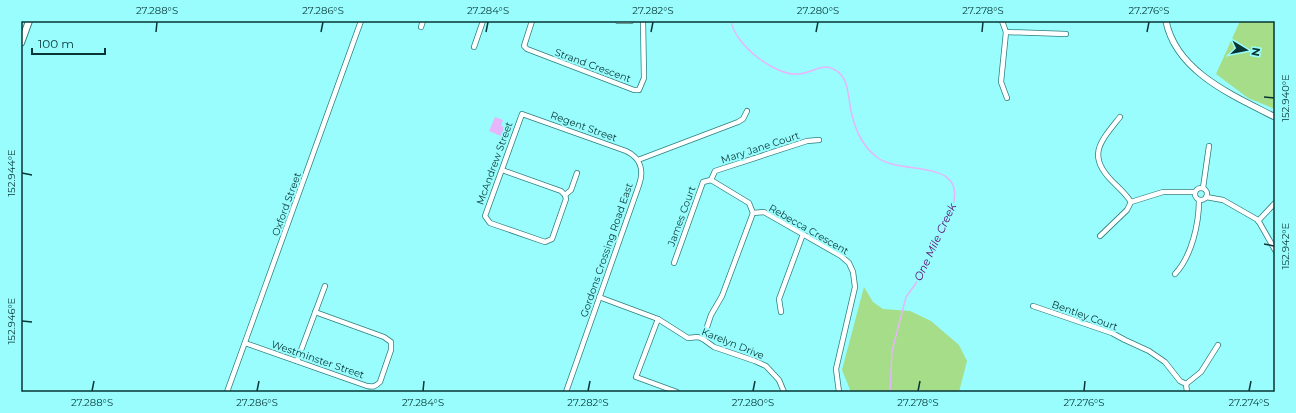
<svg xmlns="http://www.w3.org/2000/svg" width="1296" height="413" font-family="Montserrat,sans-serif">
<style>
.green{fill:#a5dd88}
.water{fill:#e6b6fa}
.lines{fill:none;stroke-linecap:round;stroke-linejoin:round}
.stream{stroke:#e6b6fa;stroke-width:1.5}
.minor-casing{stroke:#2f7e7e;stroke-width:6}
.tertiary-casing{stroke:#2f7e7e;stroke-width:7}
.secondary-casing{stroke:#2f7e7e;stroke-width:8}
.minor{stroke:#fff;stroke-width:4.5}
.tertiary{stroke:#fff;stroke-width:5.5}
.secondary{stroke:#fff;stroke-width:6}
.ticks{fill:none;stroke:#083636;stroke-width:1.5}
.labels{text-anchor:middle;stroke-width:4;stroke-linejoin:round;paint-order:stroke}
.street-label{font-size:10px;fill:#083636;stroke:#99fdfd}
.water-label{font-size:11px;font-style:italic;fill:#580870;stroke:#99fdfd}
.neatline{fill:none;stroke:#083636;stroke-width:1.5}
.ticks-label{font-size:10px;text-anchor:middle;fill:#083636}
</style>
<rect width="100%" height="100%" fill="#99fdfd"/>
<!-- green -->
<g class="green">
<polygon points="1240,21 1275,21 1275,109 1248,98 1216,74"/>
<polygon points="864,287 873,302 883,309 910,311 931,321 959,345 967,361 959,392 851,392 842,370"/>
</g>
<!-- water -->
<polygon class="water" points="495,117 503,120 501,126 504,127 503,137 489,131"/>
<g class="lines">
<!-- stream -->
<path class="stream" d="M731,21C735,45 775,76 798,74C809,74 821,64 831,68C851,75 847,98 852,115C856,132 864,148 878,158C903,176 969,157 952,209L922,275L906,297L892,351L890,392"/>
<!-- minor casing -->
<g class="minor-casing">
<g id="minor">
<polyline points="532,21 524,46 527,49 634,90 639,90 644,78 643,21"/>
<polyline points="618,21 631,21"/>
<polyline points="1002,21 1006,32 1066,34"/>
<polyline points="421,27 423,21"/>
<polyline points="1006,32 1001,82 1007,98"/>
<polyline points="474,47 483,21"/>
<path d="M1120,117C1101,141 1086,155 1112,181C1119,188 1126,194 1131,202"/>
<polyline points="638,160 738,122 743,119 747,111"/>
<path d="M502,170L561,191L565,195L566,199L552,239L545,242L490,223L485,216L522,114L626,151C641,158 644,171 639,185L566,392"/>
<polyline points="711,180 749,203 753,213 764,212 841,256 849,263 853,272 855,287 836,369 839,392"/>
<polyline points="711,180 715,171 807,141 819,140"/>
<circle cx="1201" cy="194" r="6"/>
<polyline points="1203,188 1209,146"/>
<polyline points="565,195 571,190 577,173"/>
<polyline points="1206,197 1223,200 1258,220 1275,250"/>
<polyline points="1258,221 1275,203"/>
<polyline points="1100,236 1127,210 1131,202 1163,192 1195,192"/>
<polyline points="674,263 703,182 711,180"/>
<path d="M1175,274C1192,256 1199,223 1199,200"/>
<polyline points="599,297 658,319 688,338 698,337 703,339 714,347 755,361 766,366 779,380 784,392"/>
<polyline points="1033,306 1112,333 1125,340 1149,351 1165,362 1180,381 1186,384"/>
<polyline points="781,312 779,299 803,234"/>
<polyline points="658,319 636,377 677,392"/>
<polyline points="703,339 711,315 722,296 753,213"/>
<path d="M245,343L367,386C373,387 375,387 380,382L391,350V342L384,337L315,312"/>
<polyline points="297,361 325,286"/>
<polyline points="1186,384 1201,372 1218,345"/>
<polyline points="1186,384 1187,392"/>
<polyline points="227,392 361,21"/>
</g>
</g>
<!-- tertiary casing -->
<g class="tertiary-casing">
<path id="tertiary" d="M1166,21C1176,72 1234,96 1275,117"/>
</g>
<!-- secondary casing -->
<g class="secondary-casing">
<polyline id="secondary" points="21,43 29,21"/>
</g>
<!-- minor -->
<use href="#minor" class="minor"/>
<!-- tertiary -->
<use href="#tertiary" class="tertiary"/>
<!-- secondary -->
<use href="#secondary" class="secondary"/>
</g>
<!-- ticks -->
<path class="ticks" d="M156,32L157,22M321,32L323,22M486,32L488,22M651,32L653,22M816,32L818,22M982,32L983,22M1147,32L1149,22M1264,97L1274,98M22,173L32,175M1264,244L1274,246M22,321L32,322M92,391L94,381M257,391L259,381M423,391L424,381M588,391L590,381M753,391L755,381M918,391L920,381M1084,391L1085,381M1249,391L1251,381"/>
<g class="labels">
<!-- street labels -->
<g class="street-label">
<text transform="translate(593 65) rotate(20)" y="4">Strand Crescent</text>
<text transform="translate(584 126) rotate(20)" y="4">Regent Street</text>
<text transform="translate(760 147) rotate(-18)" y="4">Mary Jane Court</text>
<text transform="translate(494 163) rotate(-70)" y="4">McAndrew Street</text>
<text transform="translate(286 204) rotate(-70)" y="4">Oxford Street</text>
<text transform="translate(681 216) rotate(-70)" y="4">James Court</text>
<text transform="translate(809 229) rotate(30)" y="4">Rebecca Crescent</text>
<text transform="translate(606 250) rotate(-71)" y="4">Gordons Crossing Road East</text>
<text transform="translate(1085 315) rotate(20)" y="4">Bentley Court</text>
<text transform="translate(733 343) rotate(22)" y="4">Karelyn Drive</text>
<text transform="translate(318 359) rotate(19)" y="4">Westminster Street</text>
</g>
<!-- water labels -->
<g class="water-label">
<text transform="translate(935 242) rotate(-65)" y="4">One Mile Creek</text>
</g>
</g>
<!-- border -->
<rect width="1296" height="413" fill="none" stroke="#99fdfd" stroke-width="44"/>
<!-- north arrow -->
<g transform="translate(1246 50) rotate(100)" stroke="#99fdfd" stroke-width="3" paint-order="stroke">
<path d="M0-3L7 15L0 10L-7 15Z" fill="#083636"/>
<text y="-6" font-size="11" font-weight="bold" text-anchor="middle" fill="#083636">N</text>
</g>
<!-- scale -->
<path d="M32 48v6h73v-6" fill="none" stroke="#083636" stroke-width="2"/>
<text x="38" y="48" font-size="12" fill="#083636" stroke="#99fdfd" stroke-width="3" paint-order="stroke">100 m</text>
<rect x="22" y="22" width="1252" height="369" class="neatline"/>
<g class="ticks-label">
<text x="157" y="14">27.288°S</text>
<text x="323" y="14">27.286°S</text>
<text x="488" y="14">27.284°S</text>
<text x="653" y="14">27.282°S</text>
<text x="818" y="14">27.280°S</text>
<text x="983" y="14">27.278°S</text>
<text x="1149" y="14">27.276°S</text>
<text transform="translate(1285 98) rotate(-90)" y="4">152.940°E</text>
<text transform="translate(11 173) rotate(-90)" y="4">152.944°E</text>
<text transform="translate(1285 246) rotate(-90)" y="4">152.942°E</text>
<text transform="translate(11 321) rotate(-90)" y="4">152.946°E</text>
<text x="92" y="406">27.288°S</text>
<text x="257" y="406">27.286°S</text>
<text x="423" y="406">27.284°S</text>
<text x="588" y="406">27.282°S</text>
<text x="753" y="406">27.280°S</text>
<text x="918" y="406">27.278°S</text>
<text x="1084" y="406">27.276°S</text>
<text x="1249" y="406">27.274°S</text>
</g>
</svg>
